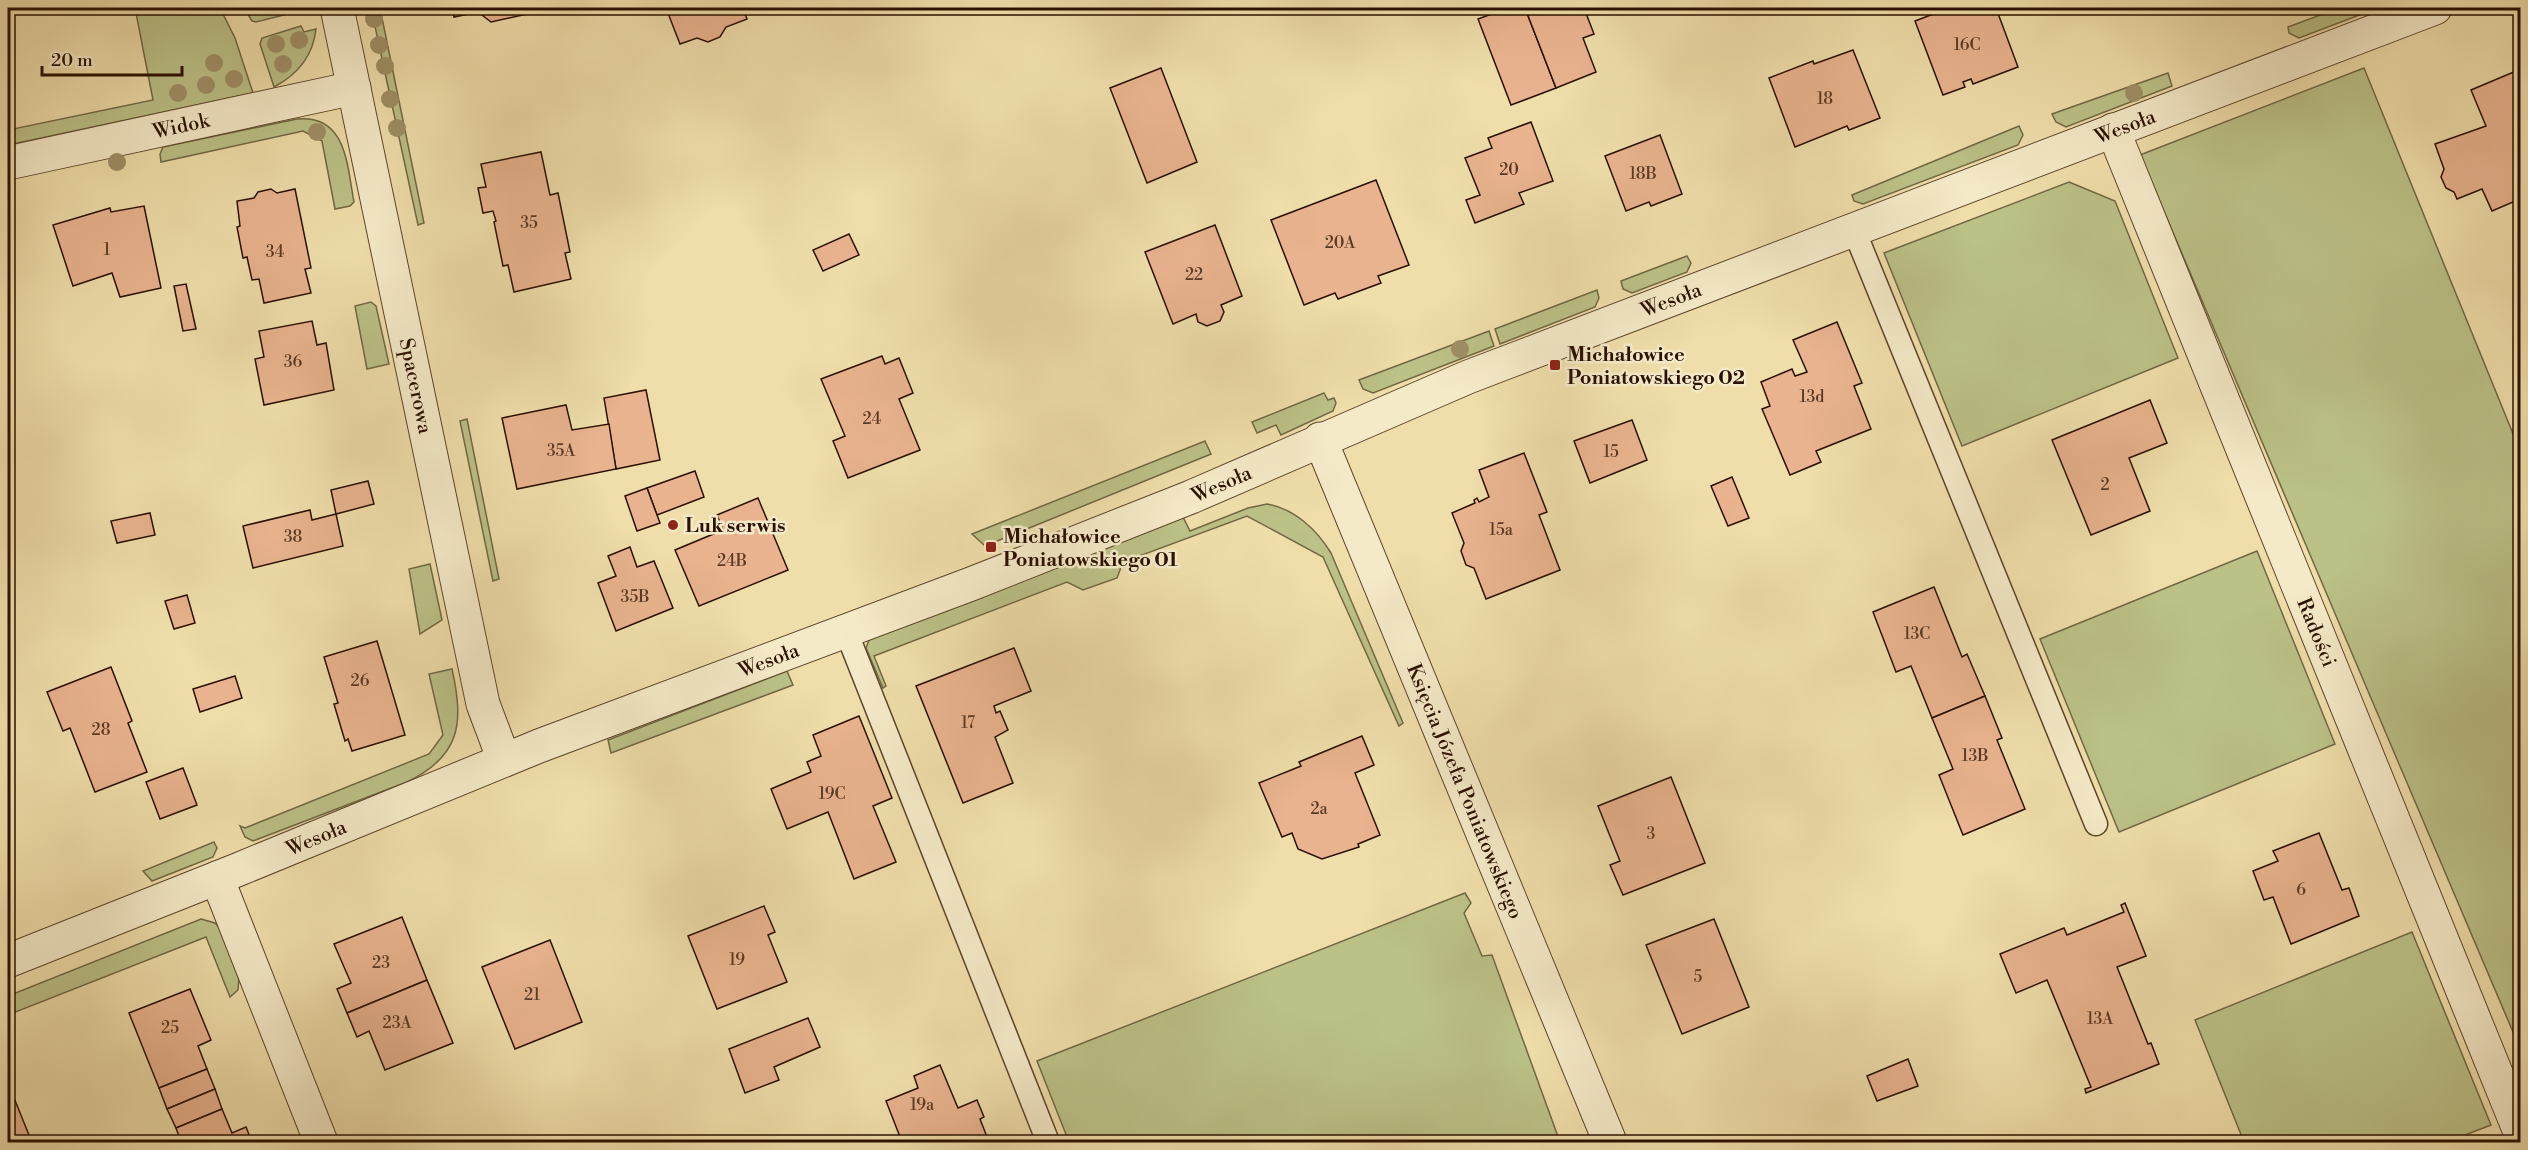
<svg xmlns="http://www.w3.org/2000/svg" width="2528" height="1150" font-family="'Libre Bodoni',serif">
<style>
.green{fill:#bbc187;stroke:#726844;stroke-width:1.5}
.building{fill:#e8b38e;stroke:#2a1000;stroke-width:1.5}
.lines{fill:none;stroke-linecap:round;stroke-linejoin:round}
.service-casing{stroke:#5b442a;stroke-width:25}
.minor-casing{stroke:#5b442a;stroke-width:35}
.service{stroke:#f5eac8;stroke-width:22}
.minor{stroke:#f5eac8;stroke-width:33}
.tree{fill:#9f8f66}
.poi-dot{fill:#8f2418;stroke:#f5eac8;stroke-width:2}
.labels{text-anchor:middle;stroke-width:5;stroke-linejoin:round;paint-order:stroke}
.number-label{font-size:16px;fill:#5a3924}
.street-label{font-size:20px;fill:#2a1000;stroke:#f5eac8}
.poi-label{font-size:20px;font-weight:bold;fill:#2a1000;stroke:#f5eac8;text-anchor:start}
</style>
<rect width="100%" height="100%" fill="#efdeaa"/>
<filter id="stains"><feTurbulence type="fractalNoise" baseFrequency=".00333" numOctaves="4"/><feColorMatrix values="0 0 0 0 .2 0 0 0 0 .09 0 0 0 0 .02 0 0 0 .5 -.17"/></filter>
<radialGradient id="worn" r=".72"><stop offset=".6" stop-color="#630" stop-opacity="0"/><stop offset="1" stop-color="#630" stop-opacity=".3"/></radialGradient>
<!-- green -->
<g class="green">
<polygon points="135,8 220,8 235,38 253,93 8,145 8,130 153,100"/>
<polygon points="244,8 299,8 300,11 256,22 252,21"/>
<polygon points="371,8 380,8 424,223 418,225"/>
<polygon points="2339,8 2378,8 2299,38 2289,33 2288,27"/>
<path d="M301,26L304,32L316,29C313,56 297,75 274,87L260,44L262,38Z"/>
<polygon points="2364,68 2520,451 2520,1029 2513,1032 2140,155"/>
<polygon points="2168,73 2172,86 2066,127 2056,122 2052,114"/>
<path d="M297,119C347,114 347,166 354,202L350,206L335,209L322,141L303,131L161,162L160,154L163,147Z"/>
<polygon points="2019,126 2023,135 2018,145 1863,204 1854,201 1852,195"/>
<polygon points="2069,182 2115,201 2178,358 1962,446 1884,253"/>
<polygon points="1687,256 1691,263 1687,272 1632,293 1623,289 1621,281"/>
<polygon points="1597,290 1599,298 1595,307 1500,344 1495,329"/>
<polygon points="371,302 376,306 389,364 367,369 355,306"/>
<polygon points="1489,331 1494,346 1373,393 1363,389 1359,380"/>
<polygon points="1324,393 1328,400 1334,398 1336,403 1333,411 1281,435 1276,425 1257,433 1252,422"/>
<polygon points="467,419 499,579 493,581 460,421"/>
<polygon points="1205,441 1211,454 985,546 972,534"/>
<path d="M1267,504C1295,509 1317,530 1331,553L1403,723L1399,726L1323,557L1247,516L1123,562L1117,578L1083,590L1067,582L874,656L886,686L883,688L866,648L869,640L1183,517L1190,531L1248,508Z"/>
<polygon points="2257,551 2335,744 2119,832 2040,639"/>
<polygon points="430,564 442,620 420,634 409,569"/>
<path d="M452,669C464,723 461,756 407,782L253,841L245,837L240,826L245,828L429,754L443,735L429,674Z"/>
<polygon points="787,671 793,685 611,753 608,740"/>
<polygon points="214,842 217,848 213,857 152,881 143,871"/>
<polygon points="1465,893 1471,903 1464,913 1482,956 1492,955 1560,1142 1069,1142 1037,1061"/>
<polygon points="201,919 215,923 220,928 239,978 238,990 230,997 206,937 8,1015 8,996"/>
<polygon points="2412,932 2491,1125 2447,1142 2244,1142 2195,1020"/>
</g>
<!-- building -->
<g class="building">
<polygon points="452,8 531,8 532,13 491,22 478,12 454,17"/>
<polygon points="666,8 743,8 747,19 726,27 720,37 708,42 697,38 680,44"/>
<polygon points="1508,8 1525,8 1556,88 1511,105 1478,19"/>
<polygon points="1525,8 1584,8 1594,34 1583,38 1596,72 1556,88"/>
<polygon points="1949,8 1996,8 2018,67 1973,84 1971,79 1963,82 1965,87 1943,95 1915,21"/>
<polygon points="1853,50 1880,118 1849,130 1847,126 1795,147 1769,78 1813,61 1814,64"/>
<polygon points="1161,68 1197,162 1147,183 1110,88"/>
<polygon points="2516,71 2520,83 2520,199 2492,211 2482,189 2457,199 2454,192 2446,188 2441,177 2444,169 2435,144 2486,126 2471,90"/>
<polygon points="1531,122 1553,181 1519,193 1524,204 1475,223 1466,200 1480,195 1465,158 1492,148 1488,138"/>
<polygon points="1660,135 1682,194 1651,206 1649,202 1626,211 1605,156"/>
<polygon points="541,152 550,195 558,193 570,252 565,253 571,279 514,292 508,265 503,266 494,222 496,221 493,211 483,213 478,188 486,187 481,164"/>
<polygon points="1376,180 1409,265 1378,276 1381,283 1338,299 1335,293 1304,305 1271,220"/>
<polygon points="271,189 277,193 295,189 311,268 305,269 311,293 264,303 259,279 252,280 247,257 243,258 237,227 240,226 237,201 254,198 258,192"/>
<polygon points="144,206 161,288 120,297 112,273 73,286 53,225 110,208 111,212"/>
<polygon points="1215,225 1242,296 1221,305 1224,312 1220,321 1207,326 1198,322 1196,314 1173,324 1145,252"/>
<polygon points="849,234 859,255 823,271 813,250"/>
<polygon points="186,284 196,329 183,331 174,286"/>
<polygon points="312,321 317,345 326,343 334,390 264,405 255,359 264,357 259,331"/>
<polygon points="1837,322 1862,383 1854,386 1871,429 1816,451 1821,462 1790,475 1762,409 1770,406 1761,382 1792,369 1795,376 1807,372 1793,340"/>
<polygon points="882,356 885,364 899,358 913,393 899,399 920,450 848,478 833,441 845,436 821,379"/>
<polygon points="646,390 660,460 616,469 604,398"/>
<polygon points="2150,400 2167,443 2129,458 2150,511 2091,535 2052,440"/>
<polygon points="566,405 572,430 609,424 616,469 517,489 502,418"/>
<polygon points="1632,420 1647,460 1590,483 1574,441"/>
<polygon points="1524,453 1547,512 1539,515 1560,570 1486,599 1474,568 1466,565 1461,551 1464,543 1452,513 1475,503 1474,500 1477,498 1479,502 1489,497 1479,470"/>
<polygon points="695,471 704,497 657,515 647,488"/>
<polygon points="1732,477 1749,518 1728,526 1711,486"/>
<polygon points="368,481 374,504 336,514 331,490"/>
<polygon points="647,488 660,523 637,531 625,496"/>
<polygon points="758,498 788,570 699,606 675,550 723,530 717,515"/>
<polygon points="310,510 312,520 336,514 343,546 253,568 243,526"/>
<polygon points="150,513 155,535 117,543 111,521"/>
<polygon points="630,547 637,567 654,561 673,608 616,631 598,583 616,576 608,556"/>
<polygon points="1934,587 1962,657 1967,654 1985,696 1932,718 1911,666 1896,672 1873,612"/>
<polygon points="187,595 195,623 174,629 165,601"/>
<polygon points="377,641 405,735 352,751 348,739 345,741 334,704 338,703 324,657"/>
<polygon points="1014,648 1031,691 994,706 996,713 1000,711 1008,730 995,737 1013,783 963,803 916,686"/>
<polygon points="111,667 132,721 128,723 147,772 95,792 70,728 63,731 47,692"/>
<polygon points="235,676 242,698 200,712 193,689"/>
<polygon points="1985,696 2002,738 1997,740 2025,809 1963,835 1939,775 1953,769 1932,718"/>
<polygon points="859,716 892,798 873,806 896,862 854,879 828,812 787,829 771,789 811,772 807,762 821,756 813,735"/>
<polygon points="1362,736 1374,765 1355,773 1380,835 1358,844 1359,847 1322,859 1298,849 1292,833 1282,837 1259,783 1301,766 1299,762"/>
<polygon points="183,768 197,805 160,819 146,782"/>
<polygon points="1671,777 1705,863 1623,895 1610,865 1620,861 1598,806"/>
<polygon points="2319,833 2342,890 2349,888 2359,916 2291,944 2273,897 2264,900 2253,871 2278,861 2273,851"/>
<polygon points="2125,903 2146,956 2117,967 2148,1044 2151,1043 2159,1064 2086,1093 2085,1089 2091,1087 2047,980 2016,993 2000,954 2064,928 2067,935 2124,912 2121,905"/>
<polygon points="764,906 775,932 768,935 787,982 717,1009 688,936"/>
<polygon points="402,917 427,980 347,1013 337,989 351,983 334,944"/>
<polygon points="1714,919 1749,1007 1682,1034 1646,945"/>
<polygon points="550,940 582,1022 515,1049 482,967"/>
<polygon points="427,980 453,1043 385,1070 369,1031 357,1037 347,1013"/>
<polygon points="190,989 211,1040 198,1046 207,1069 159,1088 129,1013"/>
<polygon points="808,1018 820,1047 774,1067 779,1080 745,1093 729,1049"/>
<polygon points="1908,1059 1918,1086 1877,1101 1867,1076"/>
<polygon points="940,1065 958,1108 977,1100 984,1117 980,1119 989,1142 902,1142 886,1101 918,1088 914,1076"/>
<polygon points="207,1069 215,1089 167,1109 159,1088"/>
<polygon points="8,1083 31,1140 24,1142 8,1142"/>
<polygon points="215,1089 222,1109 176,1128 167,1109"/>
<polygon points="222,1109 232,1133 246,1127 252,1142 181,1142 176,1128"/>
</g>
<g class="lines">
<!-- service casing -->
<g class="service-casing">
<g id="service">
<polyline points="1854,230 2096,824"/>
<polyline points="846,631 1048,1142"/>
</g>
</g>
<!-- minor casing -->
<g class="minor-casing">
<g id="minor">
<path id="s1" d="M337,8L483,704L504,760"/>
<path id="s2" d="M2113,130L2520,1132"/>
<path id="s3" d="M8,163L354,88"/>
<path id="s4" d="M1320,439L1610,1142"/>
<polyline points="217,878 321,1142"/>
<path id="s5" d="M8,961L237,870L539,746L971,584L1191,497L1468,377L2435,8"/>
</g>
</g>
<!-- service -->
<use href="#service" class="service"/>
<!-- minor -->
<use href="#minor" class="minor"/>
</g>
<!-- trees -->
<g class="tree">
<circle cx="374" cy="19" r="9"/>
<circle cx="299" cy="40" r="9"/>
<circle cx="276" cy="44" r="9"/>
<circle cx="379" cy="45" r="9"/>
<circle cx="214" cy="63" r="9"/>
<circle cx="283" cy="64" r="9"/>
<circle cx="385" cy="66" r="9"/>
<circle cx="234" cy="79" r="9"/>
<circle cx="206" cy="85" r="9"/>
<circle cx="178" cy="93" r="9"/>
<circle cx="2134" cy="93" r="9"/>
<circle cx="390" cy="99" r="9"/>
<circle cx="397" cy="128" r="9"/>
<circle cx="317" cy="132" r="9"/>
<circle cx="117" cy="162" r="9"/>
<circle cx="1460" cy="349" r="9"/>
</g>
<!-- markers -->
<g class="poi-dot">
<rect x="1549" y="359" width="12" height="12" rx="3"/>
<circle cx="673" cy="525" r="6"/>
<rect x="985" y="541" width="12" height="12" rx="3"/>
</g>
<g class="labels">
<!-- number labels -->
<g class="number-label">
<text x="1967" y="50">16C</text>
<text x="1825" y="104">18</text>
<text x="1509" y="175">20</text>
<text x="1643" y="179">18B</text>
<text x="529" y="228">35</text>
<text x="1340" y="248">20A</text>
<text x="107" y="255">1</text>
<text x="275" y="257">34</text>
<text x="1194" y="280">22</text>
<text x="293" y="367">36</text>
<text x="1812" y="402">13d</text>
<text x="872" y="424">24</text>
<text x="561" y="456">35A</text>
<text x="1611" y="457">15</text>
<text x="2105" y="490">2</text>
<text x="1501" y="535">15a</text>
<text x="293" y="542">38</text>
<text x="732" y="566">24B</text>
<text x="635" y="602">35B</text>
<text x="1917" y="639">13C</text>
<text x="360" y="686">26</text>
<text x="968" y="728">17</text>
<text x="101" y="735">28</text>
<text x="1975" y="761">13B</text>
<text x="832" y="799">19C</text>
<text x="1319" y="814">2a</text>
<text x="1651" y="839">3</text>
<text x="2301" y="895">6</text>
<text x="737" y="965">19</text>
<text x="381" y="968">23</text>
<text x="1698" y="982">5</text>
<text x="532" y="1000">21</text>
<text x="2100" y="1024">13A</text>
<text x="397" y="1028">23A</text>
<text x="170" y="1033">25</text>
<text x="922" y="1110">19a</text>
</g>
<!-- street labels -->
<g class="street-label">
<text dy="7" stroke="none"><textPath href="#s3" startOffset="177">Widok</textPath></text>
<text dy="7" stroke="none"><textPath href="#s5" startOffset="2276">Wesoła</textPath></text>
<text dy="7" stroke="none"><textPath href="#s5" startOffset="1790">Wesoła</textPath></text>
<text dy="7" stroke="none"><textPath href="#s1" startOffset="386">Spacerowa</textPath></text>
<text dy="7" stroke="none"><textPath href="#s5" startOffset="1304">Wesoła</textPath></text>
<text dy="7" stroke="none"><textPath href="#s2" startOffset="542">Radości</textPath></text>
<text dy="7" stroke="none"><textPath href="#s5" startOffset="818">Wesoła</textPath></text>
<text dy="7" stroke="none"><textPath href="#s4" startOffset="381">Księcia Józefa Poniatowskiego</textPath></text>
<text dy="7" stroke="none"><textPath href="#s5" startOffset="332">Wesoła</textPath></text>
</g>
<!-- poi labels -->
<g class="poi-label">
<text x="1567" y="361">Michałowice<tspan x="1567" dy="23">Poniatowskiego 02</tspan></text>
<text x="685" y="532">Luk serwis</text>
<text x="1003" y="543">Michałowice<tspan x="1003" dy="23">Poniatowskiego 01</tspan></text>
</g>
</g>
<!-- margin -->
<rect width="2528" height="1150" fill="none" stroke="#efdeaa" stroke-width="30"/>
<rect x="9" y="9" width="2510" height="1132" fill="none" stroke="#2a1000" stroke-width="3"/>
<rect x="15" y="15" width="2498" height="1120" fill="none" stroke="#2a1000" stroke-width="1.5"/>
<!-- scale -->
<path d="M42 66v9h140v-9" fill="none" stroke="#2a1000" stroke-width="3"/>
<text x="51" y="66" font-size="18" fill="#2a1000" stroke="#f5eac8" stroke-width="4.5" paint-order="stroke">20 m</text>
<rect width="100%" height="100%" filter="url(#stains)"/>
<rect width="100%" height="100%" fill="url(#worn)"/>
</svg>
